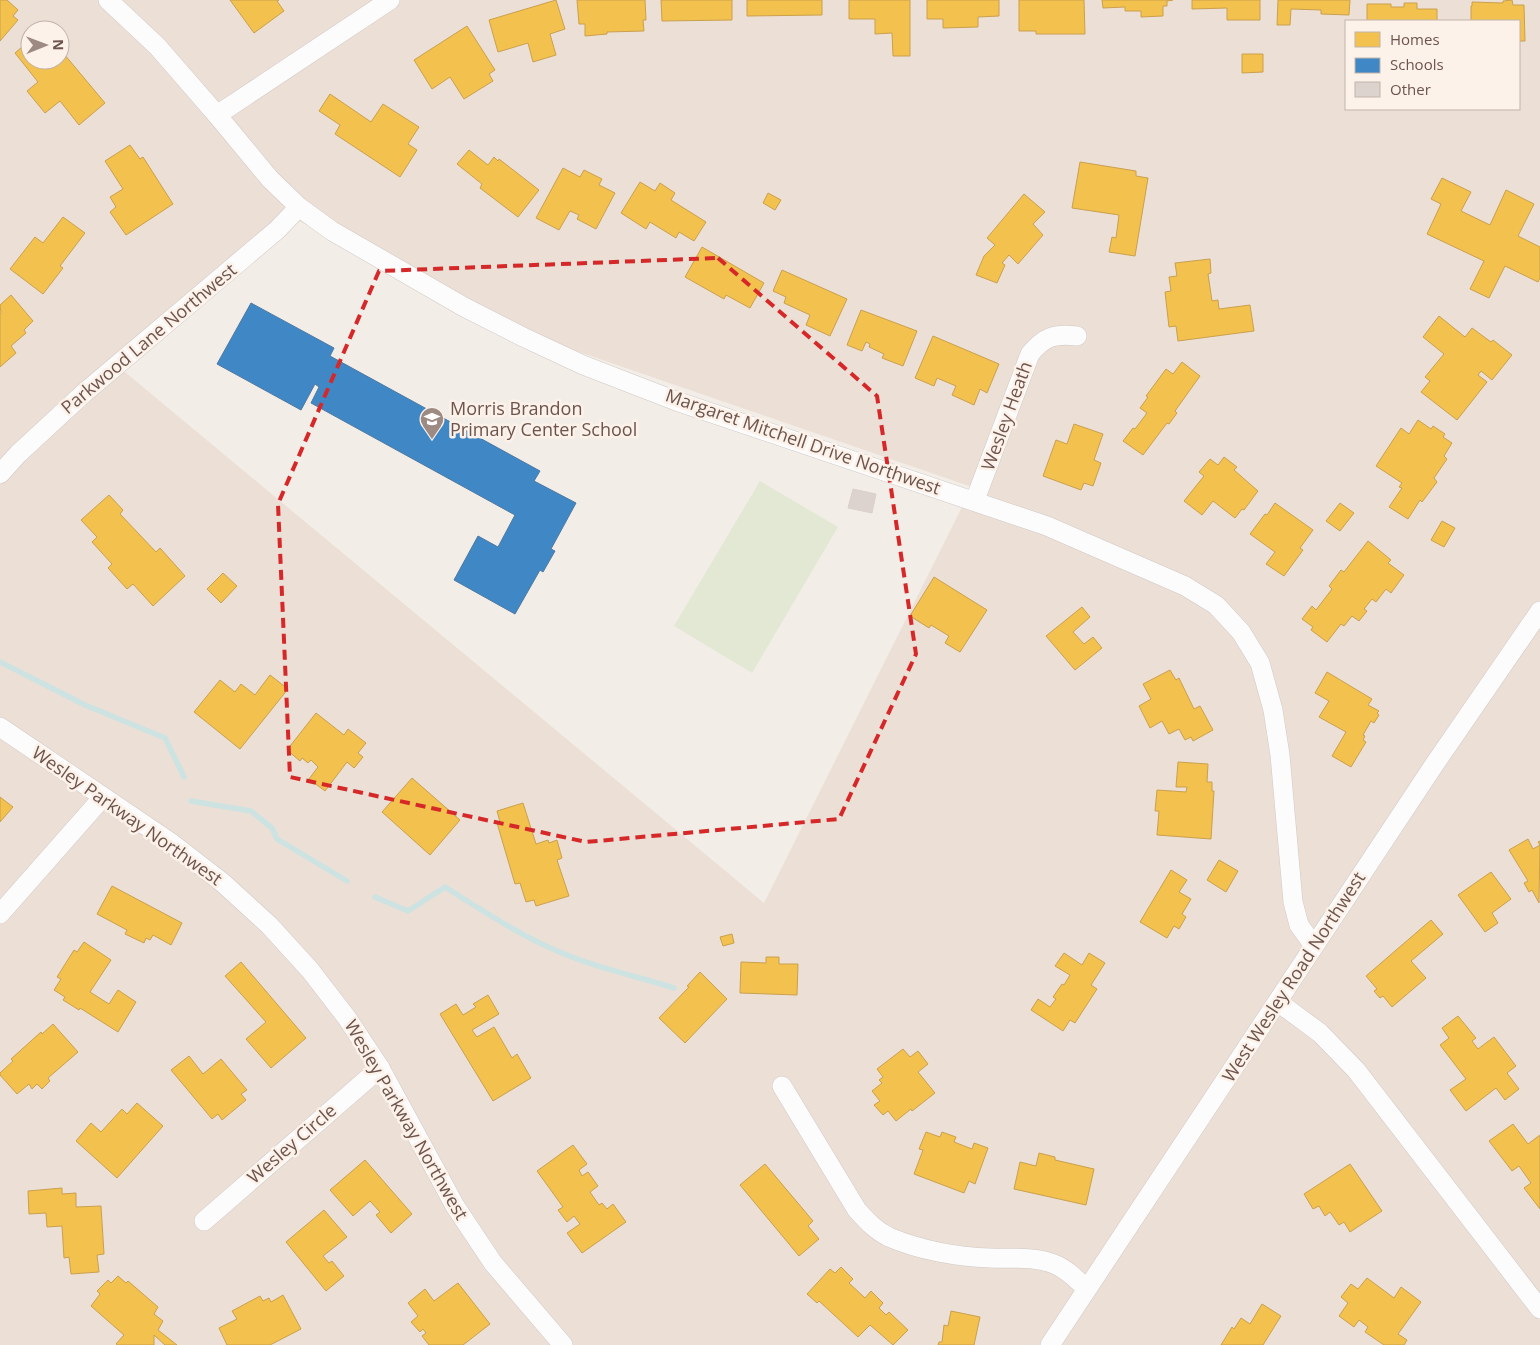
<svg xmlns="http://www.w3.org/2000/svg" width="1540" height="1345" font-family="'Open Sans',sans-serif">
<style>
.residential{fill:#ecdfd6;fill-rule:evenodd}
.garden{fill:#e3e8d4}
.homes{fill:#f2c14e;stroke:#caa04e}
.schools{fill:#3f88c5;stroke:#4d78a1}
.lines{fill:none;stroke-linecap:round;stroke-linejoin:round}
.stream{stroke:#cce3e2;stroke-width:5.5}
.building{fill:#dcd3ce;stroke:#dbd0cb}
.minor-casing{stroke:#d0c9c4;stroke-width:20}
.minor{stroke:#fdfcfc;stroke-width:19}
.marked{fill:none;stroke:#d62828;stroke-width:4;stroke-dasharray:10 6;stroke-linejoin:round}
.labels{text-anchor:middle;stroke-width:5;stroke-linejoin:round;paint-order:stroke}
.street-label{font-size:18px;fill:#6d544d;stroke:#fcf2e9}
.poi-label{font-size:18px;fill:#6d544d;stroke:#fcf2e9;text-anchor:start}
</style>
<rect width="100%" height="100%" fill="#f3ede8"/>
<!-- residential -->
<path class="residential" d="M0,0H1540V1345H0ZM1346,21H1519V109H1346ZM30,30H60V60H30ZM295,219L524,333L972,487L764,903L114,363Z"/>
<!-- garden -->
<polygon class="garden" points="760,481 838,527 752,673 674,626"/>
<!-- homes -->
<g class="homes">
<polygon points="0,0 7,0 18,10 13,16 18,20 0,41"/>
<polygon points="230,0 279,0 277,1 284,11 254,33"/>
<polygon points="556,0 565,29 550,34 556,55 533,62 528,43 498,52 489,20"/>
<polygon points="577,0 645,0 646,20 643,20 644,31 607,32 607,34 585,36 585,24 579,24"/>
<polygon points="661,0 732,0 732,20 662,21"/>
<polygon points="747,0 822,0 822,15 747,16"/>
<polygon points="849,0 910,0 910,56 893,56 892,33 875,34 875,19 849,19"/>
<polygon points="927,0 999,0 999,16 978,17 978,27 943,28 943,19 927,19"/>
<polygon points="1019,0 1084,0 1085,34 1036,34 1036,31 1019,31"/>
<polygon points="1102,0 1173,0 1167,1 1167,6 1163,6 1163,16 1141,17 1141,11 1125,11 1125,7 1103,8"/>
<polygon points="1192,0 1260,0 1260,20 1227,20 1227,8 1192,9"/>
<polygon points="1278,0 1350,0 1349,15 1321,14 1321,10 1291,9 1290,25 1277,25"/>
<polygon points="1512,0 1513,5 1524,5 1525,41 1519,41 1519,21 1471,21 1471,6 1472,6 1472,2 1503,3 1503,1"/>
<polygon points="1404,3 1417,3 1417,9 1437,9 1437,21 1367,21 1367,4 1391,4 1391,7 1404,7"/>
<polygon points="467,26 495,70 489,74 493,81 464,99 450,77 432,89 414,60"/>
<polygon points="30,40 30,60 60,60 60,54 62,56 64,54 105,103 79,125 60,101 45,113 27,91 38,82 15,53"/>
<polygon points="1242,54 1263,54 1263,72 1242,73"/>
<polygon points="330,94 371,122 383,104 419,127 408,144 417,150 400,177 335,134 340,125 319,111"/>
<polygon points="130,145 140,159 143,157 173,204 126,235 110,212 116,207 110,197 123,189 105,161"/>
<polygon points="469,150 488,165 494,157 498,161 499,159 539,190 518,217 480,188 482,184 457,164"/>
<polygon points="1080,162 1136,171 1136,176 1148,178 1135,256 1109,252 1112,237 1116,238 1119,215 1072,208"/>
<polygon points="563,168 580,177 584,170 602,179 599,185 615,193 596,229 577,219 579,215 570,211 559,230 536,218"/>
<polygon points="1442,178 1471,192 1461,211 1490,225 1506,190 1534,204 1518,236 1540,247 1540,278 1538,282 1505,266 1489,298 1470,289 1484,261 1427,234 1441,204 1431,199"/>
<polygon points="640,182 655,191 660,183 675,193 671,200 706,222 694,241 679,232 676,238 650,222 646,229 621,213"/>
<polygon points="768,193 781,200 775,210 763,203"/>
<polygon points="1024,194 1045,212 1033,224 1043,235 1018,264 1009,255 1002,263 1005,265 997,283 976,275 984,256 995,245 987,238"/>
<polygon points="63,217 85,233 60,266 63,268 43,294 10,269 35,237 43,243"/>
<polygon points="702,247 764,283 750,308 726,295 724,299 685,277"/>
<polygon points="1210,259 1211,273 1208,274 1212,301 1218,300 1219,309 1250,305 1254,331 1178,341 1176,326 1169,327 1165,292 1171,291 1169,277 1177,276 1175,263"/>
<polygon points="782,270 847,299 830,336 806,325 810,315 784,303 786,297 773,291"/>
<polygon points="11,295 33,321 24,330 26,333 11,346 16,353 0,367 0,314 1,313 0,305"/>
<polygon points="861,310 917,331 903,366 882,358 884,354 869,347 870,344 866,342 862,351 847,345"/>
<polygon points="1439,316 1465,337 1472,328 1491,342 1493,340 1512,355 1492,380 1481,371 1478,375 1487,382 1457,420 1421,392 1430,381 1425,377 1444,354 1423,337"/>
<polygon points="933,336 999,364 987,393 980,389 974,405 952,395 956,386 937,378 934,386 915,378"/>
<polygon points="1182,362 1200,376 1175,411 1177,413 1169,424 1167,423 1143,455 1123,441 1133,428 1135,429 1147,413 1140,408 1148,397 1146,396 1166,369 1173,374"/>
<polygon points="1418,420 1431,429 1433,426 1445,434 1443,437 1452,443 1444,456 1447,459 1434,478 1437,482 1422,502 1420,500 1408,519 1389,507 1402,488 1399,487 1402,483 1376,466 1401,428 1409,434"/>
<polygon points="1074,424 1103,434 1094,460 1101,463 1093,486 1084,483 1081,490 1043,476 1056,440 1067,444"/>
<polygon points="1224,457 1237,467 1234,470 1258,491 1244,510 1242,509 1235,518 1213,501 1202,515 1184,501 1204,476 1199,472 1210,459 1218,465"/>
<polygon points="109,495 123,510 120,514 156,552 160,548 185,576 153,606 133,584 127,589 108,568 112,564 92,542 97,537 81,520"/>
<polygon points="1275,503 1313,530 1300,548 1303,550 1284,576 1266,564 1275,552 1250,534 1265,514 1267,515"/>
<polygon points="1340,503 1354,513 1340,531 1326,521"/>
<polygon points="1442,521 1455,528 1444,547 1431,540"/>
<polygon points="1368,541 1391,560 1388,563 1404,575 1391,593 1386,589 1376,602 1372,599 1364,609 1367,611 1359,621 1352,616 1344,626 1341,624 1327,642 1311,630 1313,627 1302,619 1312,606 1316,610 1332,589 1329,586 1341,570 1344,572"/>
<polygon points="223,573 237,586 221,603 207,589"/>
<polygon points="934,577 987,610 960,652 945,643 949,636 931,625 929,628 910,616"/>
<polygon points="1082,607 1090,617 1073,632 1084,644 1093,637 1102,648 1075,670 1046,636"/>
<polygon points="1170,670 1176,680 1179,678 1194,709 1200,706 1213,730 1193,741 1191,737 1185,740 1179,729 1169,734 1162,721 1150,728 1139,706 1151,699 1143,684"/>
<polygon points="1327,672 1372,699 1368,705 1379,711 1377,713 1379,715 1374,723 1371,721 1363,735 1365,736 1363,740 1366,742 1351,767 1332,756 1346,732 1319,717 1329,701 1315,693"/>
<polygon points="270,675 288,689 240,749 194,712 220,680 235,692 241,684 255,695"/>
<polygon points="316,713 344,735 348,729 366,743 358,753 363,757 355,767 354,768 347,762 325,791 309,779 318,767 311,760 308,763 302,758 300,761 287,750"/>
<polygon points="1178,762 1208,764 1207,782 1212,782 1212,791 1214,791 1211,839 1157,835 1159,811 1155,811 1157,790 1186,792 1187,787 1176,787"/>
<polygon points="412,778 460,820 430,855 382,812"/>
<polygon points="0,797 13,807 0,822"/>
<polygon points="523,803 536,844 548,840 549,843 557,840 562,858 557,860 569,896 536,906 534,900 526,902 520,883 515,884 497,823 500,822 497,811"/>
<polygon points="1528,839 1533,849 1540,845 1538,842 1540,841 1539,903 1532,890 1529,892 1524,883 1528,881 1509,850"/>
<polygon points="1219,860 1238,871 1226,892 1207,880"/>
<polygon points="1171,870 1187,880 1179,892 1191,899 1182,914 1186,917 1179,929 1174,926 1167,938 1140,922"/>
<polygon points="1491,872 1511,899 1492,913 1498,923 1485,932 1458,895"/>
<polygon points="112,886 182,923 171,945 153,935 150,940 146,938 144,943 125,934 127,930 97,914"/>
<polygon points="1431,920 1443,934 1411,961 1426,978 1392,1007 1383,996 1380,998 1374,991 1377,989 1366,976"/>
<polygon points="732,934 734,943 723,946 720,937"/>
<polygon points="84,942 111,960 90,992 109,1004 118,990 136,1002 118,1032 80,1008 79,1010 63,1000 65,997 54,990 61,979 57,977 74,950 77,952"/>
<polygon points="1064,953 1082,965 1089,953 1105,963 1091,985 1097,989 1075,1023 1070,1020 1063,1031 1031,1010 1038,999 1050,1007 1056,999 1053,997 1062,984 1064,985 1070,975 1055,966"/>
<polygon points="766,957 779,957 779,964 798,964 797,995 740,993 741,962 766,963"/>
<polygon points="241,962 306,1038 271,1068 246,1039 266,1022 225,976"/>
<polygon points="700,972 727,999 685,1043 659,1018 689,987 687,986"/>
<polygon points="488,995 499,1014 472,1030 477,1037 494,1027 512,1058 517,1054 531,1078 493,1101 440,1014 456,1004 463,1015 476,1007 473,1004"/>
<polygon points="1458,1016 1476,1038 1472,1041 1478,1049 1494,1037 1516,1066 1507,1073 1519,1089 1505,1100 1496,1088 1466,1111 1450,1090 1466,1079 1440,1045 1449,1038 1442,1028"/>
<polygon points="53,1024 78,1052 48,1078 50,1081 42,1089 37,1084 32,1089 29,1084 17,1094 0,1075 0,1073 13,1061 11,1059 41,1032 42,1034"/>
<polygon points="903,1049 910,1057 918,1051 928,1064 918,1072 935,1093 912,1111 911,1109 896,1121 888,1111 883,1115 874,1105 880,1101 872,1091 882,1083 879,1080 883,1077 877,1069"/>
<polygon points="189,1056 203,1074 221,1059 247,1090 241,1094 246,1100 222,1120 218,1114 212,1119 171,1070"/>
<polygon points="137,1103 163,1126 117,1178 76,1141 91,1123 101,1132 122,1109 127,1114"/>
<polygon points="1513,1124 1528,1144 1540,1135 1540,1209 1524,1188 1531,1183 1519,1166 1512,1171 1489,1141"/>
<polygon points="926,1132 940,1137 942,1132 956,1137 954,1142 972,1149 974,1143 988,1148 975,1184 969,1181 964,1193 914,1174 923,1150 919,1149"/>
<polygon points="573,1145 587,1164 579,1170 582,1176 588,1172 598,1186 590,1192 599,1205 602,1203 607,1209 613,1204 626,1222 582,1253 567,1233 580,1224 574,1216 567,1222 558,1210 563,1207 537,1171"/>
<polygon points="1039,1153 1055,1157 1055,1160 1094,1169 1086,1205 1014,1189 1020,1162 1036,1166"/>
<polygon points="365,1160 412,1214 391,1233 376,1215 380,1212 370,1201 353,1216 330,1190"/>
<polygon points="765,1164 813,1221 808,1226 819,1239 799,1256 740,1185"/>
<polygon points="1350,1164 1382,1211 1350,1232 1344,1222 1339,1225 1330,1212 1325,1216 1319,1206 1313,1209 1304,1194"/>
<polygon points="62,1188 62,1194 76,1193 76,1207 101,1206 104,1254 97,1255 99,1272 71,1274 69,1257 64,1258 62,1226 47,1227 46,1213 29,1214 28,1191"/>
<polygon points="324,1210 347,1237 323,1256 329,1263 332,1261 344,1276 326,1291 286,1242"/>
<polygon points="841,1267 853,1279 849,1283 865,1298 871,1291 883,1303 879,1308 886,1315 889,1312 908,1330 893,1345 870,1325 858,1337 819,1301 817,1303 807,1294 830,1269 835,1273"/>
<polygon points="118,1276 126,1283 128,1281 158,1307 154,1314 163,1321 158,1330 177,1345 165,1345 154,1335 154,1345 118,1345 116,1344 124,1335 91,1306 100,1294 97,1291 108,1280 111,1283"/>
<polygon points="1367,1278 1394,1298 1401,1287 1421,1302 1398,1334 1407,1340 1404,1345 1384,1345 1365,1332 1368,1327 1359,1320 1354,1327 1339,1316 1348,1303 1341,1297 1351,1284 1358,1289"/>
<polygon points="458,1283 490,1324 463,1345 429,1345 422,1336 426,1333 423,1329 420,1332 411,1322 418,1316 408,1303 425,1289 434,1301"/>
<polygon points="283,1295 301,1329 270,1345 227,1345 219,1328 237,1319 232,1311 260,1296 263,1301 269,1298 271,1302"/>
<polygon points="1262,1304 1281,1316 1263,1345 1221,1345 1232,1327 1234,1329 1241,1318 1250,1324"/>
<polygon points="951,1311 980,1317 974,1345 938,1345 939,1342 942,1342 944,1325 948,1326"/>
</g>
<!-- schools -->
<polygon class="schools" points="251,303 334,348 330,356 540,471 534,481 576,503 551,549 555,551 543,572 540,570 515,614 454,580 478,536 498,547 515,515 311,403 319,387 315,384 301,410 217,364"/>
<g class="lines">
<!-- stream -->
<g class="stream">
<polyline points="0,662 85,705 165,738 184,777"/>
<polyline points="191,801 251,811 272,828 277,839 347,881"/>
<path d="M375,897L408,911L445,887C486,913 527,940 572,957C605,970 640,977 674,988"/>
</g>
</g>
<!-- building -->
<polygon class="building" points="853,489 876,494 872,513 848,508"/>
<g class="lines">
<!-- minor casing -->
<g class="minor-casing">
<g id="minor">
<polyline points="108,0 157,46 217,115 270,179 299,207 332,231 464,307 523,337 583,365 676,401 1047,526 1185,586 1216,605 1241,632 1260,663 1273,710 1280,755 1293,902 1299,925 1314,946"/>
<polyline points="217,115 390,0"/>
<polyline points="0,474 18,454 84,393 277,230 299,207"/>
<path d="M975,500L1030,354C1044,337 1054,333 1077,336"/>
<polyline points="0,727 170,842 223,883 269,925 310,970 347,1018 380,1068 455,1206 493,1263 563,1345"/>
<polyline points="0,914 103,797"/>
<polyline points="1278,1002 1320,1033 1356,1070 1540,1309"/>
<path d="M782,1086L857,1210C867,1221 876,1231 889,1237C919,1250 957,1257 990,1258C1011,1259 1034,1256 1054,1264C1067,1269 1077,1280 1087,1289"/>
<polyline points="204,1221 380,1068"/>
<polyline points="1050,1345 1434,765 1540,611"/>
</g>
</g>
<!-- minor -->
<use href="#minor" class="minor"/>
</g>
<!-- marked area -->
<path class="marked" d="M718,258L877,396L916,654L839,819L586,842L290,777L278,504L379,271Z"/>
<!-- icons -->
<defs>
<g id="school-pin" transform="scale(1.25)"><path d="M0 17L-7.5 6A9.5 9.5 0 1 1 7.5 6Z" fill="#9c8a83" stroke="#fcf2e9"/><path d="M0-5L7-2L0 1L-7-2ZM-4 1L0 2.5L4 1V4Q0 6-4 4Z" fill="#fff"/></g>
</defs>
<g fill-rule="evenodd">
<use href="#school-pin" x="432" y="419"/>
</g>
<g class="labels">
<!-- street labels -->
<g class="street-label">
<text transform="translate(149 339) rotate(-40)" y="6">Parkwood Lane Northwest</text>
<text transform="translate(1007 416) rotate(-70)" y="6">Wesley Heath</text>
<text transform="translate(803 442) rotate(19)" y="6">Margaret Mitchell Drive Northwest</text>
<text transform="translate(127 816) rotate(35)" y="6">Wesley Parkway Northwest</text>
<text transform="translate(1294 977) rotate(-57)" y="6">West Wesley Road Northwest</text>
<text transform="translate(406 1120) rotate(60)" y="6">Wesley Parkway Northwest</text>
<text transform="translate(292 1144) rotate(-41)" y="6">Wesley Circle</text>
</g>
<!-- poi labels -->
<g class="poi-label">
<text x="450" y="415">Morris Brandon<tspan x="450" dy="21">Primary Center School</tspan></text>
</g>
</g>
<!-- legend -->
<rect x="1345" y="20" width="175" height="90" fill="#fcf2e9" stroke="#c3b3ab"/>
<rect x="1355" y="32" width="25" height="15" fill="#f2c14e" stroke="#c3b3ab"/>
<text x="1390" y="45" font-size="15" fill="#6d544d">Homes</text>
<rect x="1355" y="58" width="25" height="15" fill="#3f88c5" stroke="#c3b3ab"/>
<text x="1390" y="70" font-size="15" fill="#6d544d">Schools</text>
<rect x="1355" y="82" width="25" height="15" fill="#dcd3ce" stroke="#c3b3ab"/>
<text x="1390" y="95" font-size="15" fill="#6d544d">Other</text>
<!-- north arrow -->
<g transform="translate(45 45) rotate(89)"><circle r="24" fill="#fcf2e9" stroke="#c3b3ab"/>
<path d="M0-4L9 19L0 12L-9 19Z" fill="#9c8a83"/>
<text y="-8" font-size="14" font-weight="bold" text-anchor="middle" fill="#6d544d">N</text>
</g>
</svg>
